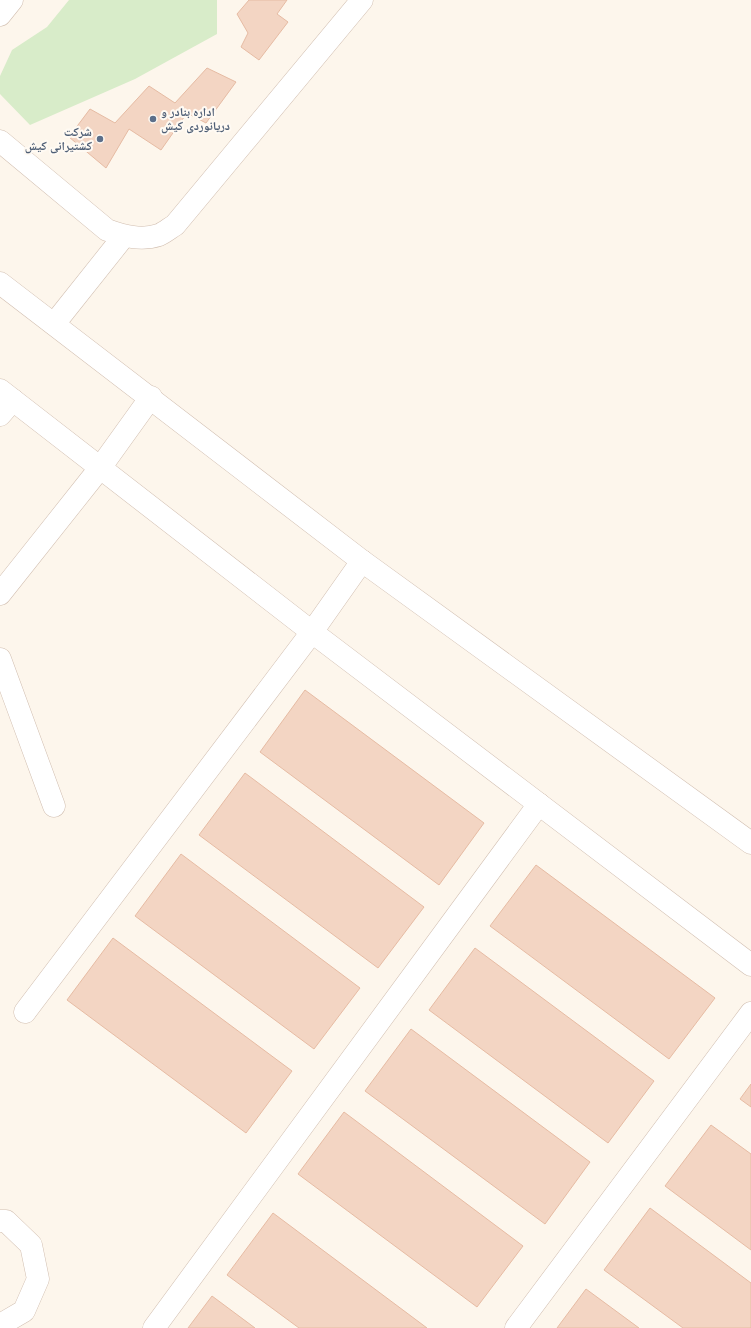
<svg xmlns="http://www.w3.org/2000/svg" width="751" height="1328" font-family="'Open Sans','Noto Naskh Arabic',sans-serif">
<style>
.green{fill:#d8ecc9}
.building{fill:#f3d5c3;stroke:#e6bba3}
.lines{fill:none;stroke-linecap:round;stroke-linejoin:round}
.minor-casing{stroke:#d1beb0;stroke-width:23}
.minor{stroke:#fff;stroke-width:22}
.service-dot{fill:#5c6f8a;stroke:#fffaf3;stroke-width:1.5}
.labels{text-anchor:middle;stroke-width:4;stroke-linejoin:round;paint-order:stroke}
.service-label{font-size:12px;font-weight:bold;fill:#4e5e75;stroke:#fffaf3;text-anchor:start}
</style>
<rect width="100%" height="100%" fill="#fdf6ec"/>
<!-- green -->
<polygon class="green" points="69,0 217,0 217,34 135,79 30,125 0,94 0,76 12,50 47,27"/>
<!-- building -->
<g class="building">
<polygon points="249,0 287,0 277,14 288,22 259,60 241,47 248,33 237,14"/>
<polygon points="207,68 236,82 206,123 187,113 161,150 129,129 106,168 69,137 90,109 115,123 149,86 175,103"/>
<polygon points="305,690 484,823 439,885 260,752"/>
<polygon points="245,773 424,907 378,968 199,835"/>
<polygon points="181,854 360,988 314,1049 135,916"/>
<polygon points="536,865 715,998 669,1059 490,926"/>
<polygon points="113,938 292,1071 246,1133 67,1000"/>
<polygon points="475,948 654,1081 608,1143 429,1010"/>
<polygon points="411,1029 590,1162 545,1224 365,1091"/>
<polygon points="751,1084 751,1107 740,1099"/>
<polygon points="344,1112 523,1246 477,1307 298,1174"/>
<polygon points="711,1125 751,1154 751,1250 665,1186"/>
<polygon points="650,1208 751,1283 751,1328 683,1328 604,1270"/>
<polygon points="273,1213 427,1328 299,1328 227,1275"/>
<polygon points="586,1289 639,1328 557,1328"/>
<polygon points="212,1296 255,1328 188,1328"/>
</g>
<g class="lines">
<!-- minor casing -->
<g class="minor-casing">
<g id="minor">
<polyline points="0,15 12,0"/>
<path d="M0,141L107,230C124,236 141,241 159,235C164,233 170,228 175,225L362,0"/>
<polyline points="0,283 362,561 751,843"/>
<polyline points="54,324 124,236"/>
<polyline points="0,390 312,632 751,965"/>
<polyline points="0,415 13,400"/>
<polyline points="0,594 100,468 151,397"/>
<polyline points="0,659 54,806"/>
<polyline points="25,1012 312,632 362,561"/>
<polyline points="0,1221 6,1221 31,1245 38,1279 24,1311 0,1325"/>
<polyline points="154,1328 539,804"/>
<polyline points="516,1328 751,1013"/>
</g>
</g>
<!-- minor -->
<use href="#minor" class="minor"/>
</g>
<!-- markers -->
<g class="service-dot">
<circle cx="153" cy="119" r="4"/>
<circle cx="100" cy="139" r="4"/>
</g>
<g class="labels">
<!-- service labels -->
<g class="service-label">
<text x="161" y="116">اداره بنادر و<tspan x="161" dy="14">دریانوردی کیش</tspan></text>
<text x="92" y="136" text-anchor="end">شرکت<tspan x="92" dy="14">کشتیرانی کیش</tspan></text>
</g>
</g>
</svg>
